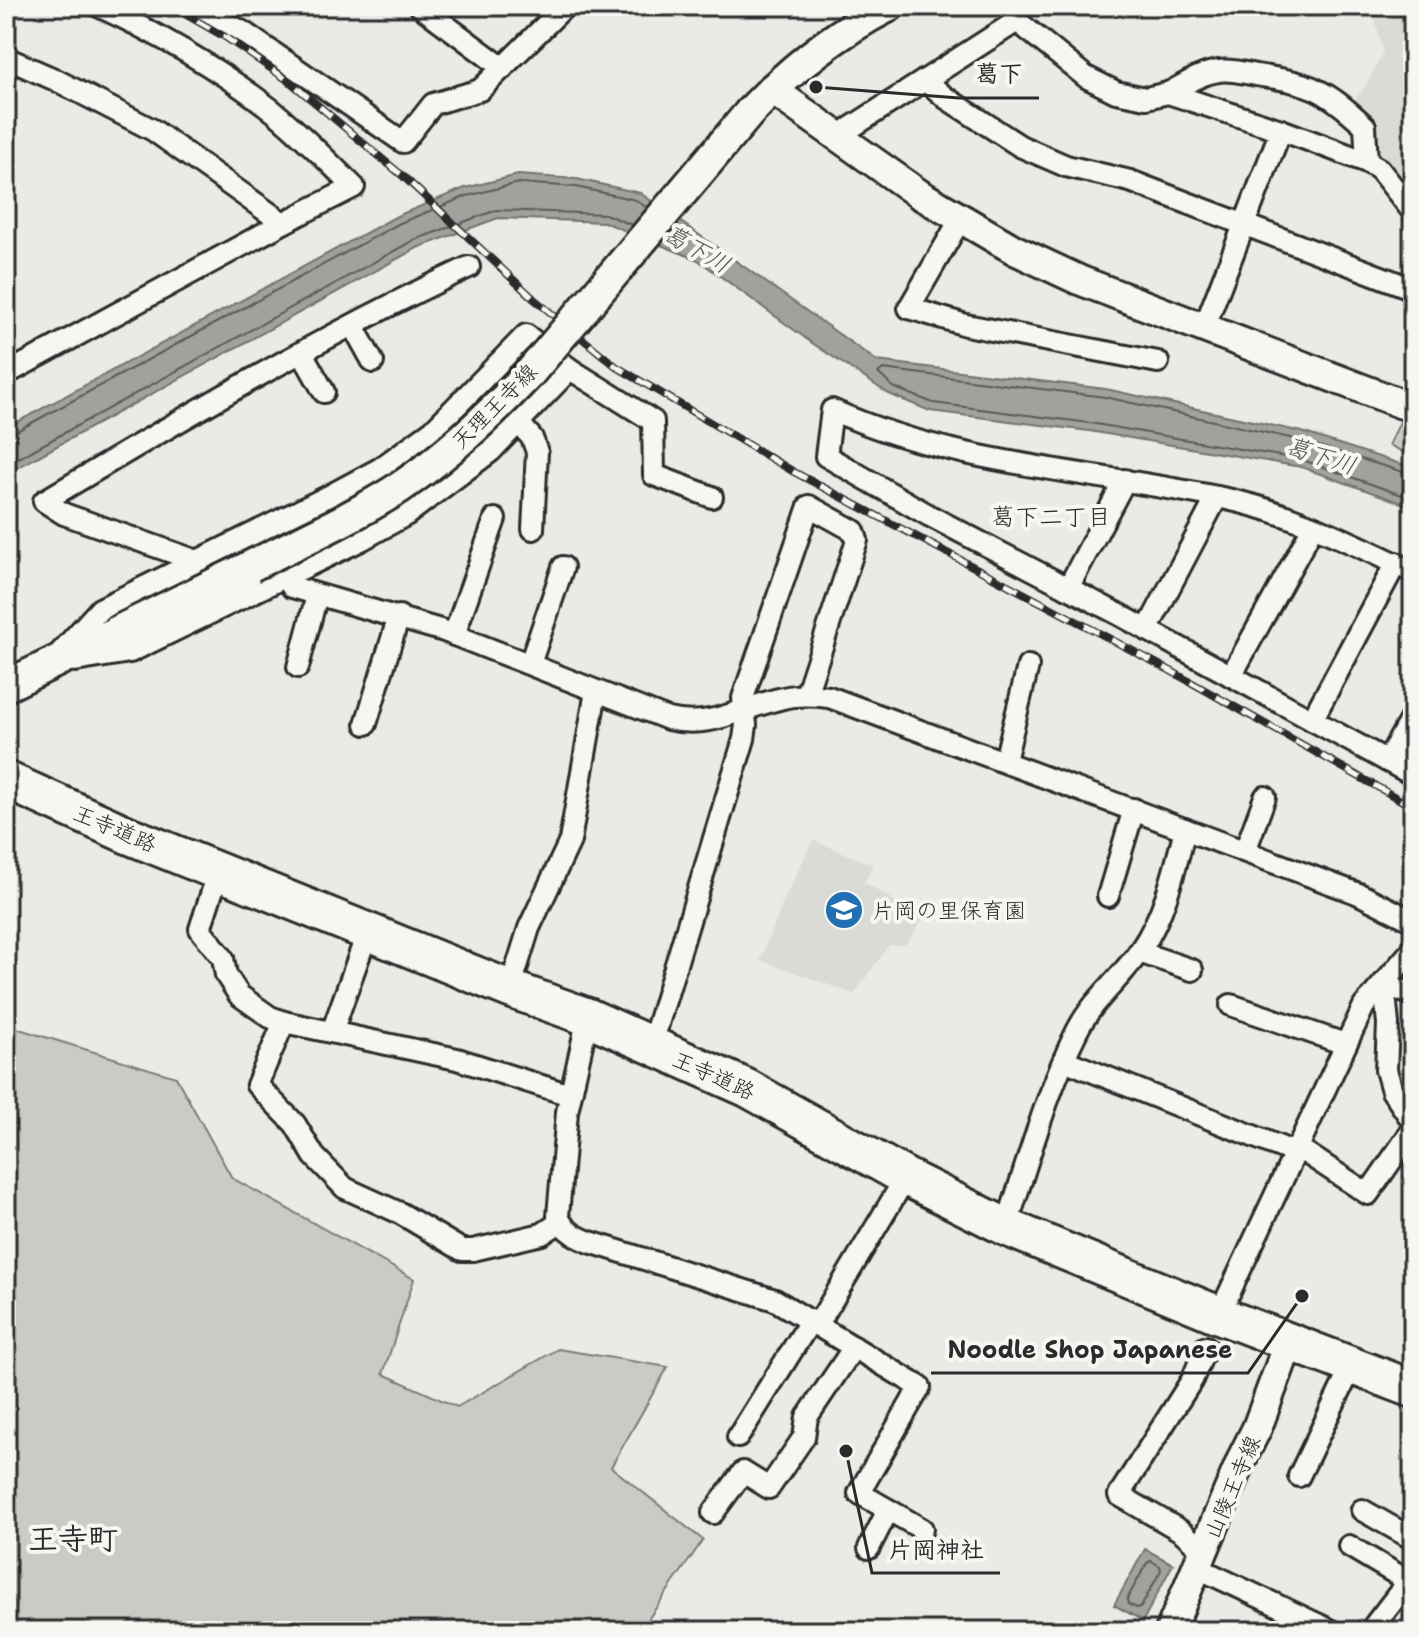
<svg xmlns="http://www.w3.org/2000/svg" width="1419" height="1637" font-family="'Shantell Sans','Klee One',sans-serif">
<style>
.built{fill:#dadad6}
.green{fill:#cacac7;stroke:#7a7a79;stroke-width:2}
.water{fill:#a1a19e;stroke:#727270;stroke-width:2}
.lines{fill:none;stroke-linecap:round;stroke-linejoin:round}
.shore{stroke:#5a5a59;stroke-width:2}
.street-casing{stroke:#2b2b2b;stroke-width:26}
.secondary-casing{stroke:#2b2b2b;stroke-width:34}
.primary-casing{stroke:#2b2b2b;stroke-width:36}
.highway-casing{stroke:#2b2b2b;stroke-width:42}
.street{stroke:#f6f6f2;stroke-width:20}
.secondary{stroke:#f6f6f2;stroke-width:28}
.primary{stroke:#f6f6f2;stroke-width:30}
.highway{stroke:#f6f6f2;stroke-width:36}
.rail-casing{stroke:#2b2b2b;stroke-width:8}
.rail{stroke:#f6f6f2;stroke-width:5;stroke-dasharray:15;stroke-linecap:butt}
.primary-bridge-casing{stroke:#2b2b2b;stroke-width:36;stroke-linecap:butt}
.primary-bridge{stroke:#f6f6f2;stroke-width:30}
.labels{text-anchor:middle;stroke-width:8;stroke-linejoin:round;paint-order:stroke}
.street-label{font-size:22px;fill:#2b2b2b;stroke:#f6f6f2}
.poi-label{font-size:22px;fill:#2b2b2b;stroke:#f6f6f2;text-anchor:start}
.water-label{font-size:24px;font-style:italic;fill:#545453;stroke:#f6f6f2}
.neighbourhood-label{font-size:24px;fill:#2b2b2b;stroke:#f6f6f2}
.district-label{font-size:30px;font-weight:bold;fill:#2b2b2b;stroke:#f6f6f2}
.leader{fill:none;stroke:#2b2b2b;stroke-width:3}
.callout-dot{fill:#2b2b2b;stroke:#f6f6f2;stroke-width:3}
.callout-label{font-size:24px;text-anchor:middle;font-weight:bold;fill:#2b2b2b;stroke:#f6f6f2;stroke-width:8;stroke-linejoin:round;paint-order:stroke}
</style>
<rect width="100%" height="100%" fill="#eaeae6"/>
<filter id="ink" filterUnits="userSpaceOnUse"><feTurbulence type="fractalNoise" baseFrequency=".0125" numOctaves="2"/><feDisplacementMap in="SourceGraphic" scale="16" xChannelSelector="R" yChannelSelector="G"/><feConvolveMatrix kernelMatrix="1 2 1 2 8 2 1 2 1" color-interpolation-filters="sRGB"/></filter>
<g filter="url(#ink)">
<!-- built -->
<g class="built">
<polygon points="1372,6 1413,6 1413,194 1404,185 1394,167 1381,154 1350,106 1367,84 1383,52"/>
<polygon points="813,840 873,865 864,882 923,919 905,945 889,945 854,994 760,960 784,900"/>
</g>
<!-- green -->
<g class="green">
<polygon points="1413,394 1413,457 1389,445"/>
<polygon points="6,1025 176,1077 232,1178 414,1279 383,1374 457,1407 558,1349 668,1367 611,1467 703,1540 640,1631 6,1631"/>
</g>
<!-- water -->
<g class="water">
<polygon points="518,175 577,179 640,193 877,361 1106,389 1302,432 1413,468 1413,507 1301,467 1089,431 930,411 889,394 812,343 698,260 604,222 498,218 417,248 6,474 6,428 397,216 465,188"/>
<polygon points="1145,1549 1173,1564 1143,1621 1114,1605"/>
</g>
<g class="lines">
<!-- shore -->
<g class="shore">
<polyline points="6,434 13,433 400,223 467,196 519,183 576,187 636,200 647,208"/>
<polyline points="6,465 414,240 497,210 605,214 632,225"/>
<polyline points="1413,475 1299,440 1105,397 883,369 878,373 893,387 933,403 1090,423 1303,460 1413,499"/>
<polygon points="1151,1561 1160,1566 1161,1570 1141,1607 1137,1608 1128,1604 1127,1599 1147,1563"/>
</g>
<!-- street casing -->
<g class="street-casing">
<g id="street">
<polyline points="192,6 243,32 403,142 433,104 480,90 565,6"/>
<polyline points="420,6 503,68"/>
<polyline points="6,58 56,80 153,130 283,223"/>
<polyline points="925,80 946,98 1020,146 1066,166 1130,181 1413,289"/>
<path d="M1168,93C1184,85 1201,73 1219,71C1230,69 1245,73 1256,75C1311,83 1324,88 1365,126L1367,162"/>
<polyline points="838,136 1017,21 1086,77 1116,92 1146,98 1168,93 1281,130 1367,162 1379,169 1413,212"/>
<polyline points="960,220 909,308 966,325 1158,362"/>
<polyline points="353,326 373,362"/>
<polyline points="1204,328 1281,130"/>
<polyline points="302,353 324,392"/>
<path d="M6,374L283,223L354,187C326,160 299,131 268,107C217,68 157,33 98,6"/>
<polyline points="519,423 532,438 537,452 533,529"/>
<path d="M259,532L292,587L444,631L668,719C711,729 738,709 779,699C796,694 812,695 829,697L1359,894L1413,921"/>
<path d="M197,561L64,514L44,501C183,418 323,335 469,267"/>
<path d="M1413,572C1353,543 1292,513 1227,499C1095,471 956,466 832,410L826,456L930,516L1120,615L1413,775"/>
<polyline points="1068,588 1125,480"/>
<polyline points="1147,630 1217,497"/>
<polyline points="454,635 495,519"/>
<polyline points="60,653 100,609 325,498 379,469 433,430 526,335 570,369 653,421 654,475 712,497"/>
<polyline points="75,661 130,652 363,539 406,515 491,451 570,369"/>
<polyline points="530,664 563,567"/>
<polyline points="298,667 317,595"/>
<polyline points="1231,676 1313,527"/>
<polyline points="1312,720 1396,563"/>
<polyline points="366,724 399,616"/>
<polyline points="1005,761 1028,666"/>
<polyline points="1387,761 1413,715"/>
<polyline points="1245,851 1265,797"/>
<polyline points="219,870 200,929 223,958 226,975 239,995 270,1017 284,1022 457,1059 570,1095"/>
<polyline points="1108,896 1134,809"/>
<polyline points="1139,952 1192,970"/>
<polyline points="510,989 529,928 570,841 596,691"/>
<polyline points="1413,995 1384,984 1388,1024 1386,1070 1392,1091 1413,1122"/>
<polyline points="1231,1005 1345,1044"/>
<path d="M588,1017L567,1112L558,1216C563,1230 576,1237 590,1242L775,1300L920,1387L859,1493L922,1529"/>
<polyline points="284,1022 257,1085 295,1124 314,1156 345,1188 400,1213 462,1250 473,1250 542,1234 560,1222"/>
<polyline points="332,1032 368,931"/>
<polyline points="651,1047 744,739 746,725 743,698 809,506 854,531 857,540 806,695"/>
<polyline points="1064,1060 1295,1153"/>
<polyline points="1297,1147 1368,1194 1413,1129"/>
<path d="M1006,1227C1028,1162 1046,1093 1077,1031C1094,998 1121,979 1141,949C1165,914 1175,869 1185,829"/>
<polyline points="1219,1315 1364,1006 1413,949"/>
<polyline points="818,1324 906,1177"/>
<polyline points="738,1437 811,1320"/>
<polyline points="1299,1476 1352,1366"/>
<polyline points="1362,1510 1413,1539"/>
<polyline points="713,1513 743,1472 769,1488 804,1437 807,1417 854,1347"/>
<polyline points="1349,1546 1408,1581"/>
<polyline points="869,1548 888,1510"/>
<polyline points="1204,1551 1181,1531 1119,1495 1192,1380 1206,1347"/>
<polyline points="1198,1568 1332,1631"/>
<polyline points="1370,1631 1413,1575"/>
</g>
</g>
<!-- secondary casing -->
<g class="secondary-casing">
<g id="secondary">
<polyline points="771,89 919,194 1015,250 1079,280 1402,404"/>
<polyline points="1170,1631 1244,1454 1257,1428 1289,1342"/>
</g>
</g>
<!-- primary casing -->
<g class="primary-casing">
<g id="primary">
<path d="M750,112C791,69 836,33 889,6"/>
<polyline points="6,686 251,566"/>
</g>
</g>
<!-- highway casing -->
<g class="highway-casing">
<polyline id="highway" points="6,780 128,835 510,989 588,1017 747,1088 906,1177 1006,1227 1219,1315 1413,1389"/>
</g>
<!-- street -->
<use href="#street" class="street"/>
<!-- secondary -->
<use href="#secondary" class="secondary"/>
<!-- primary -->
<use href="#primary" class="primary"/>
<!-- highway -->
<use href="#highway" class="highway"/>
<!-- rail casing -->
<g class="rail-casing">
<polyline id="rail" points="171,6 225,37 289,81 404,177 534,299 617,367 794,472 1171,671 1413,807"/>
</g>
<!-- rail -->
<use href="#rail" class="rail"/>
<!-- primary-bridge casing -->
<g class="primary-bridge-casing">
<path id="primary-bridge" d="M251,566C301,541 352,518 399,488C447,456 489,416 529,374L750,112"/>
</g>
<!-- primary-bridge -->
<use href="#primary-bridge" class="primary-bridge"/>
</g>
</g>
<!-- icons -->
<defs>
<g id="school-disc" transform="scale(2)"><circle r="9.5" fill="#1f6fb2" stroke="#f6f6f2"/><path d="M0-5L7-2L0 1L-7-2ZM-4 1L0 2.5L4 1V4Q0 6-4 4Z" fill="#fff"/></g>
</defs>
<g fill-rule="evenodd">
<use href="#school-disc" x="844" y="910"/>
</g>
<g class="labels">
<!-- street labels -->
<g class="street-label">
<text transform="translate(494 406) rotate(-45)" y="8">天理王寺線</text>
<text transform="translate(115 828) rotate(23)" y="8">王寺道路</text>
<text transform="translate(714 1075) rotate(24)" y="8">王寺道路</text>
<text transform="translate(1232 1487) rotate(-67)" y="8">山陵王寺線</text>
</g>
<!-- poi labels -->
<g class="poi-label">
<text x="872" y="918">片岡の里保育園</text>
</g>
<!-- water labels -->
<g class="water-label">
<text transform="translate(697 249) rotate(30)" y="8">葛下川</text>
<text transform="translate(1321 456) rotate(18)" y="8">葛下川</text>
</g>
<!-- neighbourhood labels -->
<g class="neighbourhood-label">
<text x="1051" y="525">葛下二丁目</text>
</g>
<!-- district labels -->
<g class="district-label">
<text x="73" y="1549">王寺町</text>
</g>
</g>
<!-- callouts -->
<path class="leader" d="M816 87L959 98H1039M1302 1296L1248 1373H931M846 1451L872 1573H1000"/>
<g class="callout-dot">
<circle cx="816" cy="87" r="8"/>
<circle cx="1302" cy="1296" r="8"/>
<circle cx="846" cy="1451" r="8"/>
</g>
<g class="callout-label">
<text x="999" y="82">葛下</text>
<text x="1090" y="1358">Noodle Shop Japanese</text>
<text x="936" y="1558">片岡神社</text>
</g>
<!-- margin -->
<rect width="1419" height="1637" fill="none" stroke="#f6f6f2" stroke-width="32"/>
<rect x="16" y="16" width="1387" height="1605" fill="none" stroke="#2b2b2b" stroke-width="3" filter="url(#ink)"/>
</svg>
